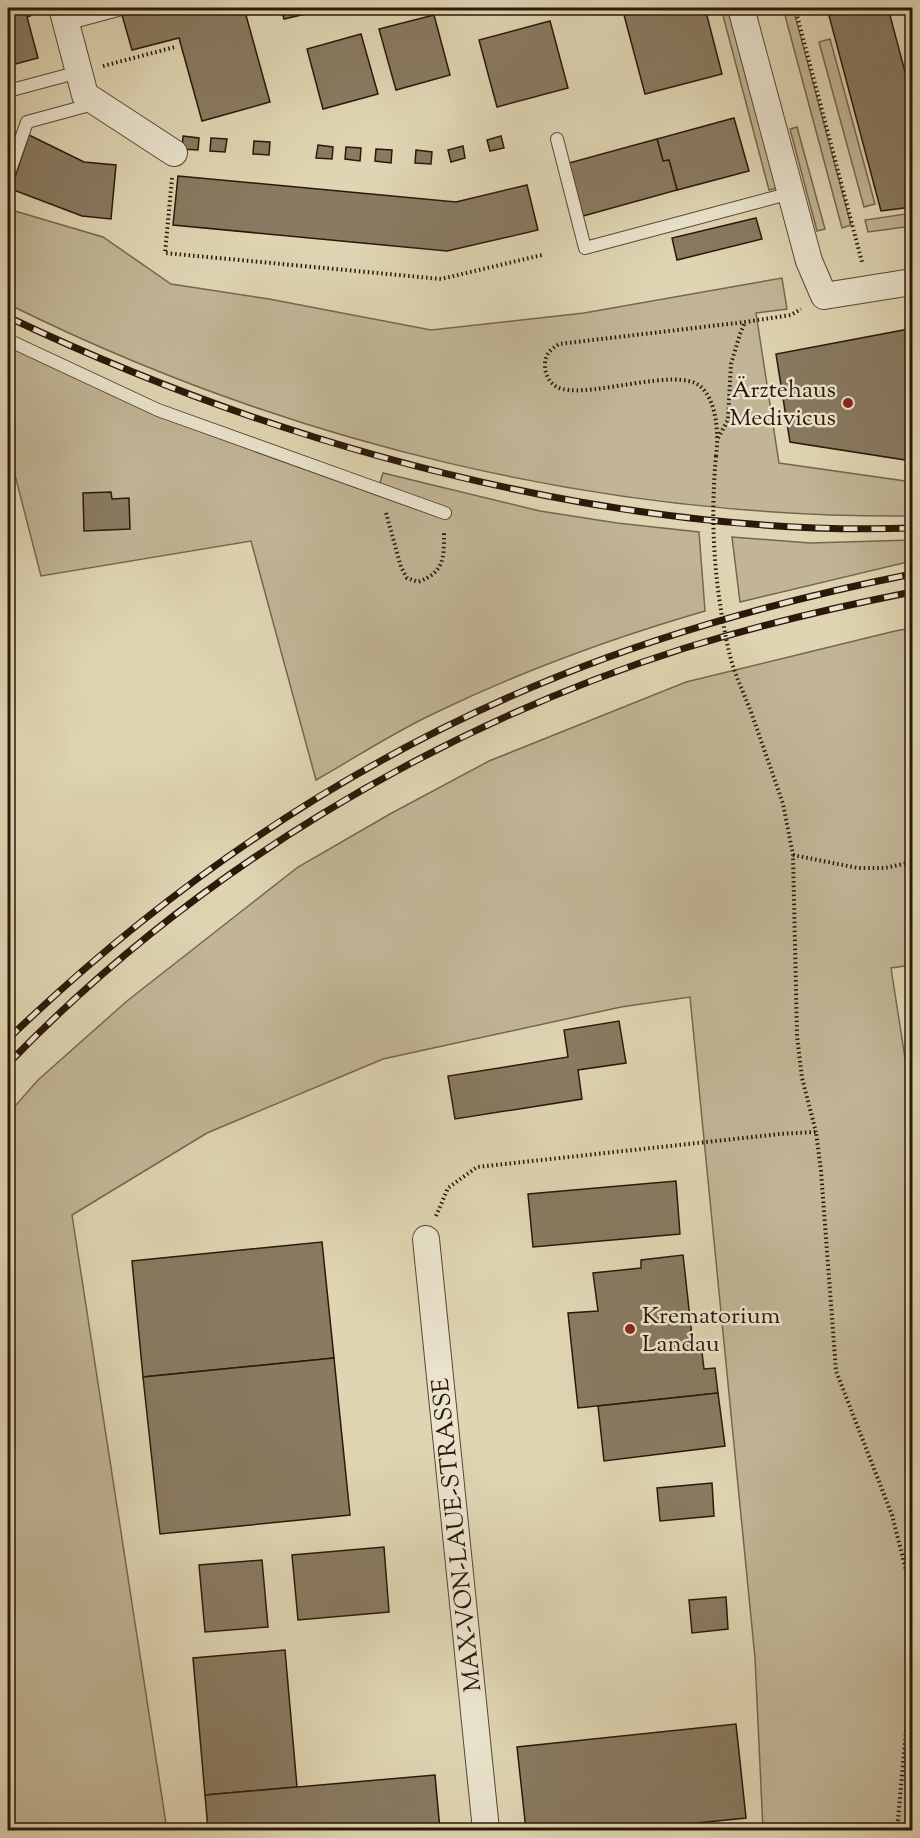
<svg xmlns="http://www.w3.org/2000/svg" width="920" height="1838" font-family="'Sorts Mill Goudy',serif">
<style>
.green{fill:#c1b596;stroke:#76664f;stroke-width:1.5}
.building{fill:#897a61;stroke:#2c1808;stroke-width:1.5}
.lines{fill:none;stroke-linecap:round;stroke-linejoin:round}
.lane-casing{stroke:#594733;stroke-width:14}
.street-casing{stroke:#594733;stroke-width:28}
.path{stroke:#2c1808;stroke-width:4;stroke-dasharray:1.5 3;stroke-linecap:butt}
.lane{stroke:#eae4ce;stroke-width:12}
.street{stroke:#eae4ce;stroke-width:26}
.rail-casing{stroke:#2c1808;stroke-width:7}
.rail{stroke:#eae4ce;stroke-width:4.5;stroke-dasharray:14;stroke-linecap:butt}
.path-bridge{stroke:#2c1808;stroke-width:4;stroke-dasharray:1.5 3;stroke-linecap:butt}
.poi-dot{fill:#8f2418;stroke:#eae4ce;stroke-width:2}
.labels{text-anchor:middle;stroke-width:5;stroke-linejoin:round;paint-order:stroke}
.poi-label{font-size:24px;fill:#2c1808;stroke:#eae4ce;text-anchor:end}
.street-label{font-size:24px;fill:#2c1808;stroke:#eae4ce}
</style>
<rect width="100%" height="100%" fill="#dfd5b3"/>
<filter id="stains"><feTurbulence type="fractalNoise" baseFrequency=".00333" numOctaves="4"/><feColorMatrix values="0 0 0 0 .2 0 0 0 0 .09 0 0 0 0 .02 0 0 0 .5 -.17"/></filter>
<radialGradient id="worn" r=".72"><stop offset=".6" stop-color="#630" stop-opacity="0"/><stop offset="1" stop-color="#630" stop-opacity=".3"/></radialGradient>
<!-- green -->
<g class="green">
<polygon points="721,8 729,8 777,188 769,190"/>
<polygon points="783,8 793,8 851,225 842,228"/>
<polygon points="830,39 875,204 864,207 819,42"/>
<polygon points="797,127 825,229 817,231 790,129"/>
<path d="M8,209L103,237L171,284L269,299L431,330L584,313L782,278L787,309L756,313L779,463L912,482V516C599,518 288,443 8,304Z"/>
<polygon points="912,213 912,226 868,232 865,220"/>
<path d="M8,344L156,415L377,493L383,473L540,511L617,523L699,532L705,611C612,638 522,671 435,713C394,732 355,758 316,780L251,541L41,576L8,448Z"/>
<polygon points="732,537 810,543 912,540 912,561 740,602"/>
<polygon points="912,628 912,965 891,968 912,1103 912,1830 763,1830 755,1658 690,997 621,1007 383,1059 207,1133 72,1215 167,1830 8,1830 8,1114 38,1080 127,1001 298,867 390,814 489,761 686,682 895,631"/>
</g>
<!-- building -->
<g class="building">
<polygon points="8,8 28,8 30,16 27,17 38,58 8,66"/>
<polygon points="120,8 244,8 270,102 202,121 179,38 132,50"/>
<polygon points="281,8 331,8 284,19"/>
<polygon points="654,8 705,8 722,74 645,94 624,15"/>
<polygon points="827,8 888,8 912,98 912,207 881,211"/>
<polygon points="434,15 450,75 396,90 379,29"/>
<polygon points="550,21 568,88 497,107 479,40"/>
<polygon points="361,34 378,94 323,109 307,49"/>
<polygon points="734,118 749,171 677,190 669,160 663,161 657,139"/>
<polygon points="29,135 84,162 116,165 111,219 82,216 11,189"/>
<polygon points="183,136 199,138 198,150 182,149"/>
<polygon points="501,136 504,148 490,151 487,140"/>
<polygon points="211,138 227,139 225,152 210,151"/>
<polygon points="657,139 663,161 669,160 677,190 583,216 569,163"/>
<polygon points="254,141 270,142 269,155 253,154"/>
<polygon points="318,145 333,147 332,159 316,158"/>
<polygon points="463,146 465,158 451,162 448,150"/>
<polygon points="346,147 361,148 360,161 345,159"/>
<polygon points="376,149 392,150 391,163 375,161"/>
<polygon points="416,150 432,152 431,164 415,163"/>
<polygon points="178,176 456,202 527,185 538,230 447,251 173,225"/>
<polygon points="756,218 762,239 677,260 672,238"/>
<polygon points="909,329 912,363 912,461 790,442 776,354"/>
<polygon points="111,492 112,499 129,498 130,529 84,531 83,493"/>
<polygon points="619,1021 626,1063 578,1070 582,1099 455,1119 448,1076 568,1057 564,1030"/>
<polygon points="676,1181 680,1234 533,1247 528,1194"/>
<polygon points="322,1242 334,1358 143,1377 132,1261"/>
<polygon points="683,1255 693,1345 701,1344 704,1369 715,1368 718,1393 578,1408 568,1313 598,1311 593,1273 641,1268 641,1260"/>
<polygon points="334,1358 350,1515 160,1534 143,1377"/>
<polygon points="718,1393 725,1446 604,1461 598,1406"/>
<polygon points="712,1483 714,1516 660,1521 657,1488"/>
<polygon points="384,1547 389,1612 298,1620 292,1555"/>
<polygon points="262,1560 268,1627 205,1632 199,1565"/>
<polygon points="726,1597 728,1629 692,1633 689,1600"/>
<polygon points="285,1650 297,1787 205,1795 193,1658"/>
<polygon points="736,1724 746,1818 629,1830 526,1830 517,1747"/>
<polygon points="435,1775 440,1830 208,1830 205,1795"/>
</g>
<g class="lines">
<!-- lane casing -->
<g class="lane-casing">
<g id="lane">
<polyline points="66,24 118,10"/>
<polyline points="8,91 79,72"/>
<polyline points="557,139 585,248 791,193"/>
<polyline points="8,176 27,122 97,103"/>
<polyline points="8,340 158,410 445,513"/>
</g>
</g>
<!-- street casing -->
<g class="street-casing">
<g id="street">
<polyline points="62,8 85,95 174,153"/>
<polyline points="741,8 809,261 824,296 912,282"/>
<polyline points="426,1239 486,1830"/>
</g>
</g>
<!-- path -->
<g class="path">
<polyline points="795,8 862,262"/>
<polyline points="103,66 175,47"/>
<polyline points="172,178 165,253 441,279 542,255"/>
<polyline points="718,438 728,420 731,364 740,334 745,322"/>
<path d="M716,456C719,436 717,400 700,386C676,367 594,397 563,389C552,387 545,377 545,365C545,354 550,350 559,344L745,322L791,315L801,309"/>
<path d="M386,513L401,567L407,578L418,582C445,572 444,557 444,532"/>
<polyline points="751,712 783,804 793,855 797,1036 802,1078 816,1132"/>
<polyline points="793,855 858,868 885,868 912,862"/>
<polyline points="436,1216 448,1188 477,1167 780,1134 816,1132 821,1171 836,1371 892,1515 908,1578 912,1611"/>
<polyline points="897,1830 912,1667"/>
</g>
<!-- lane -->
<use href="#lane" class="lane"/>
<!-- street -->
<use href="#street" class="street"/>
<!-- rail casing -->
<g class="rail-casing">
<g id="rail">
<path d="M8,317C191,404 379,466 580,502C689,521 801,532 912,528"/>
<path d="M8,1039C169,884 350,760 559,676C673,630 792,598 912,574"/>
<path d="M8,1064C191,874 433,728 685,648C760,625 836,607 912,592"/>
</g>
</g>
<!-- rail -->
<use href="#rail" class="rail"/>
<!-- path-bridge -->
<path class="path-bridge" d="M716,456C710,520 714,584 728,647C732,669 743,691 751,712"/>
</g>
<!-- markers -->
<g class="poi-dot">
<circle cx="848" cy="403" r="6"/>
<circle cx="630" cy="1329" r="6"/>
</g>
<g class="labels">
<!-- poi labels -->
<g class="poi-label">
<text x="836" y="397">Ärztehaus<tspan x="836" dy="28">Medivicus</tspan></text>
<text x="642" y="1323" text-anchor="start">Krematorium<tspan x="642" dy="28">Landau</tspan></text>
</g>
<!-- street labels -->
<g class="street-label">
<text transform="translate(456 1535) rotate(-96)" y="8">MAX-VON-LAUE-STRASSE</text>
</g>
</g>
<!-- margin -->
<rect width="920" height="1838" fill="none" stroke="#dfd5b3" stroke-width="30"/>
<rect x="9" y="9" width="902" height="1820" fill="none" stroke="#2c1808" stroke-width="3"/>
<rect x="15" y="15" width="890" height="1808" fill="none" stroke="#2c1808" stroke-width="1.5"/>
<rect width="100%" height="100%" filter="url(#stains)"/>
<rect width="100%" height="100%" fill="url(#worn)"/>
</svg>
